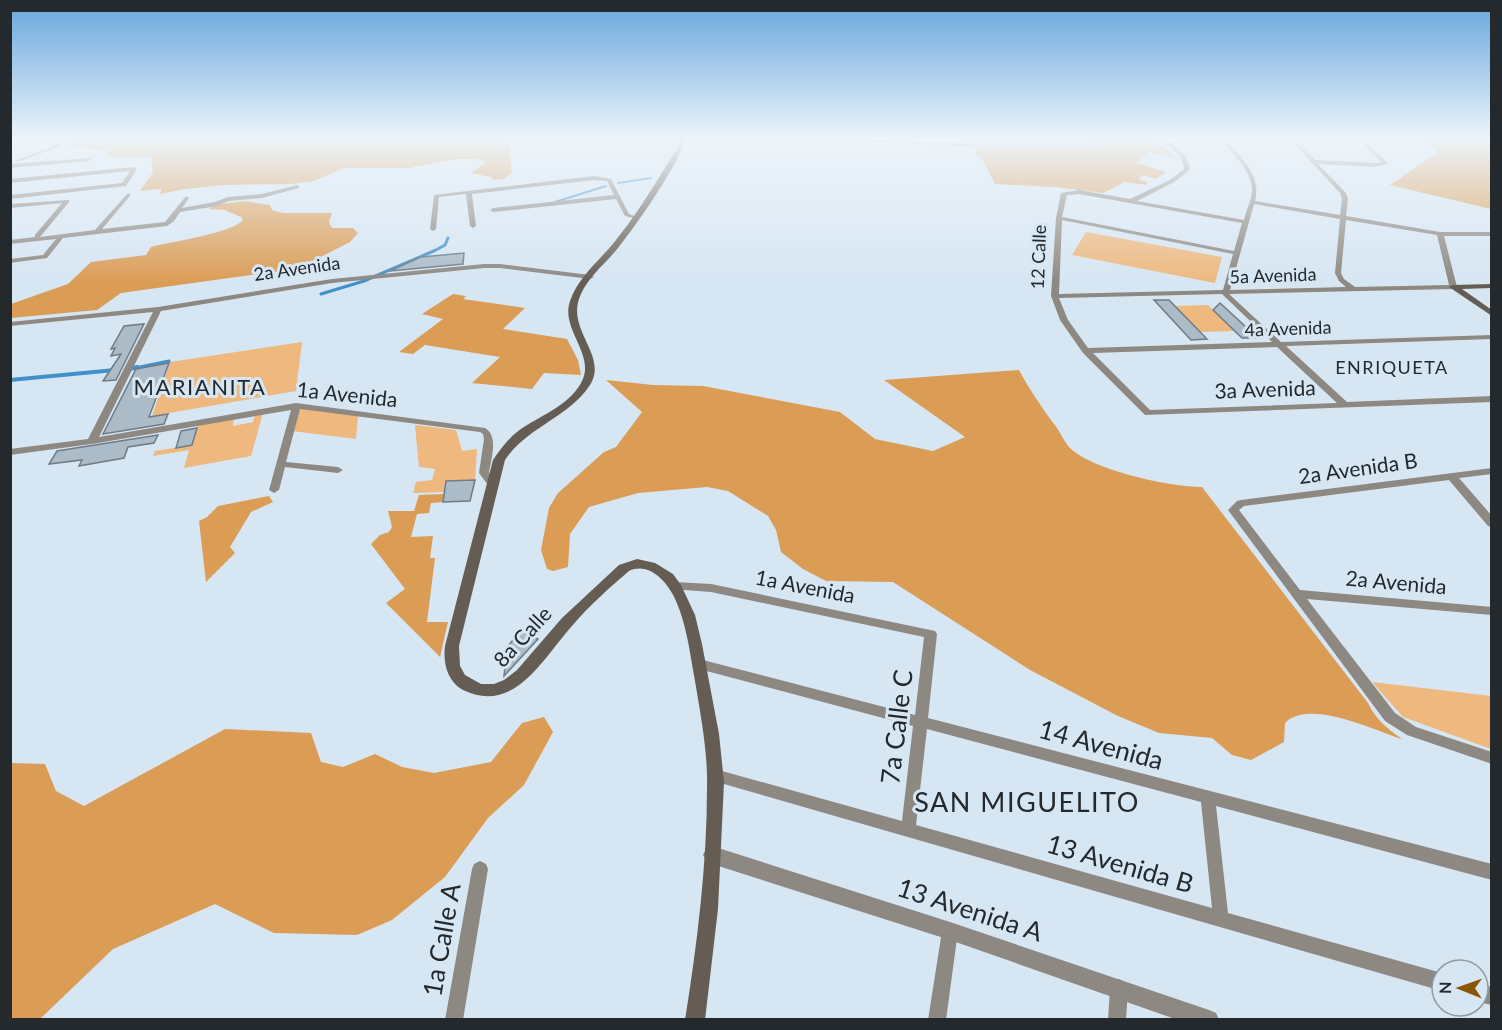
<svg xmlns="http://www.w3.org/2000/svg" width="1502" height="1030" font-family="Lato,sans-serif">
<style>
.green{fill:#eeb87e}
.forest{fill:#db9c55}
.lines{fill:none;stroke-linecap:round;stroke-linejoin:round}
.stream-far2{stroke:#4190c9;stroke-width:2}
.stream-far1{stroke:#4190c9;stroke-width:3}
.stream{stroke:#4190c9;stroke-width:4}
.building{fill:#acbbc8;stroke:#6e7c88;stroke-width:1.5}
.minor{fill:#8d8882;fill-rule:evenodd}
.tertiary{fill:#8d8882;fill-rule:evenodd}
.secondary{fill:#655d54;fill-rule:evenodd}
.labels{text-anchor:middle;stroke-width:6;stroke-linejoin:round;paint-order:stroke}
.far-street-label{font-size:18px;fill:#23292d;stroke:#d7e6f3}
.far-neighbourhood-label{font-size:18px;letter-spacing:1.5px;fill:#23292d;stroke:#d7e6f3}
.street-label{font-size:21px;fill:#23292d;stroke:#d7e6f3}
.neighbourhood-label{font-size:22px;letter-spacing:1.5px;fill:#23292d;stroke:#d7e6f3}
.near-street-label{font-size:26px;fill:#23292d;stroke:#d7e6f3}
.near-neighbourhood-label{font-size:27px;letter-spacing:1.5px;fill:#23292d;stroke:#d7e6f3}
</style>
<rect width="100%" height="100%" fill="#d7e6f3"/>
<!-- green -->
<g class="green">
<polygon points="1086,232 1222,257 1215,283 1072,255"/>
<polygon points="1208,305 1234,331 1200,332 1175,306"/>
<polygon points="302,342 296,391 152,416 170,362"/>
<polygon points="298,408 358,415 356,439 292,431"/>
<polygon points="263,413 251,456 184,468 189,450 153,456 155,451 192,445 198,425 234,418 233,426 253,422 255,415"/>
<polygon points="415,425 456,430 462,451 477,449 475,480 446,481 444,492 413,493 416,482 432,480 435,469 419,467"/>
<polygon points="1372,682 1491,696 1491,749 1403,717"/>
</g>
<!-- forest -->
<g class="forest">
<polygon points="69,139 508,139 512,173 503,179 493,180 491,177 471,173 486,162 477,159 457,159 409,168 344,168 314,181 291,184 224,185 185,189 160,194 162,189 140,191 153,172 151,157 108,157 108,151 70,147"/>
<polygon points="1084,139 1153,139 1177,158 1148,152 1137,163 1166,172 1156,179 1143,175 1138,179 1147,182 1147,185 1125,182 1103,193 1055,187 995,184 982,159 973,153 978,150 963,145 1094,146"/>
<polygon points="1420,139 1491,139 1491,209 1390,185 1438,152"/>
<path d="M245,201L270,205L272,210L283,213H332L329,222L332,228H353L358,233L350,242L291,272H272L121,293L97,310L11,318V304L68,284L91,262L146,255L151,247C173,241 230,234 243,220L241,217L225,210L209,209L214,205Z"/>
<polygon points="453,294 466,296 463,299 525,308 503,329 567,339 578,360 581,375 544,373 532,389 472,383 500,357 425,345 413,354 399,352 443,319 422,314"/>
<path d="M1019,370C1030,391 1043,409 1057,428C1061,434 1065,443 1070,448C1092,470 1170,487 1202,487L1368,703C1376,720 1387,728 1402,739C1374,730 1308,698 1285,723L1284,742L1251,760L1232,755L1212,738L1159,733L1118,716L1030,670L893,582L826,581L803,569L781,552L776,530L768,516L728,491L707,487L638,493L589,507L570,534L568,567L553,571L547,569L541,550L549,508L558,493L604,452L616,447L642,412L606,380L653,385L703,386L840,412L875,439L933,451L965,437L884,380Z"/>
<polygon points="444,494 443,502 431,503 429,513 417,514 411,537 433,536 430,558 435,558 427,622 448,622 440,657 386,603 405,589 371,544 380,535 389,532 392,527 388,511 414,511 419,495"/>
<polygon points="269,496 273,502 251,512 230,547 235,553 206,582 199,521 207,517 218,506"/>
<polygon points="544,717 553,732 524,785 488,818 445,877 392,920 357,935 274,933 215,904 113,949 40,1019 11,1019 11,763 45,764 56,791 84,806 225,729 311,733 321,762 343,767 375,754 402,767 434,773 491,762 522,723"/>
</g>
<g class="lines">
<!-- stream-far2 -->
<g class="stream-far2">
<polyline points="831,139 970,145 974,143 973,139"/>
<polyline points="618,183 651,178"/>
<polyline points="555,202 606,186"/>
</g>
<!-- stream-far1 -->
<g class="stream-far1">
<polyline points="321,294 364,281 436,250 445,245 448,238"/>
<polyline points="130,369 169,361"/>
</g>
<!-- stream -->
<g class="stream">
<polyline points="130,369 137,367"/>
<polyline points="10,380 115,370"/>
</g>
</g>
<!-- building -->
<g class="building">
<polygon points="464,253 463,264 390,271 421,257"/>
<polygon points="1154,300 1169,300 1207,339 1191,340"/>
<polygon points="1220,303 1258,338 1242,338 1213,310"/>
<polygon points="144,324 116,380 103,381 121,354 111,356 115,348 111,349 124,326"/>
<polygon points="169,363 149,417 168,414 164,424 103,434 136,369"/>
<polygon points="197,428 192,445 176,448 181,431"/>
<polygon points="158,435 154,443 128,447 124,458 79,466 82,460 49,464 57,451"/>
<polygon points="475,480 470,501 443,502 446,481"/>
<polygon points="521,631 538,639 504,676 507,647"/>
</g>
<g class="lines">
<!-- minor -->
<g class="minor">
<polygon points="42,139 57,139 62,146 17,162 17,160 56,145 53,141"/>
<path d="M1158,139C1173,139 1189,155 1190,170L1174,182L1137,201L1244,220C1246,211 1251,201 1252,192C1254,172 1231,153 1221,139H1226C1240,157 1262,175 1255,201L1340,215L1342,199L1340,193L1290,139H1295L1315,160L1375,163L1381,162L1357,139H1362L1387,162V164L1375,167L1318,164L1346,193L1348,199L1346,216L1440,232H1492V236H1444L1457,287L1453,289L1229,294L1281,342L1492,335V339L1286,346L1347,402L1492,396V402L1145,415L1083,353L1060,320L1051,296L1056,218L1061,193L1079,190L1130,199L1170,180L1184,169C1183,153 1169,148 1158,139ZM1079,194L1242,223L1234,251L1062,217L1067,195ZM1254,204L1340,219L1335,273L1339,281L1346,287L1230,290ZM1062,220L1233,254L1223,290L1059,294ZM1346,220L1437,235L1449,285L1355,287L1344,279L1341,273ZM1222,294L1272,342L1088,348L1068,320L1059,298ZM1277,347L1337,403L1150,410L1093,353Z"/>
<polygon points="91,158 89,161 10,168 10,164"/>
<polygon points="134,167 137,169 126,186 10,199 10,195 122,183 130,171 10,183 10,179"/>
<polygon points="594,176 611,179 629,214 637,217 637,219 625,216 616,199 493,212 490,210 493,208 614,195 607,181 594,180 472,194 476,226 473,228 470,226 466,194 439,197 436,229 433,231 430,229 434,195"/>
<polygon points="297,185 299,186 299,188 262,198 229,201 217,206 180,212 174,221 167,226 63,238 47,258 10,263 10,259 43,255 56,239 10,244 10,240 35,237 35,235 62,203 10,208 10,204 69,200 69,202 40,237 95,230 128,193 130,194 130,196 102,229 165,222 186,196 189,198 182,208 215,202 228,197 262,194"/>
<path d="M484,264H500L590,275L594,277L590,279L500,268H484L332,283L161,311L99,437L296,403L485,428C499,436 491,459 489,473L497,483L496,485H488L479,473L484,439L483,434L480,432L300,409L286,462L338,467L343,470L338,473L285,467L279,490L274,493L269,490L291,410L92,444L10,455V449L88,439L153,312L10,326V322L158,307L332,279Z"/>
<polygon points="1492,468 1492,474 1459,478 1492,516 1492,527 1488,526 1449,480 1244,506 1239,510 1300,590 1492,607 1492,615 1307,599 1395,713 1416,727 1492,752 1492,764 1407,735 1385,721 1228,510 1237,501 1241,500"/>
<path d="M675,582L711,584L935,631L937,634L928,718L1492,864V880L1216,806L1228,913L1442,973V991L710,780L708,775L710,770L715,769L902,821L913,726L699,669L695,668L693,664L695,660L699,659L915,715L924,637L711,592L671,589L669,586L671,583ZM927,729L1201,802L1212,908L916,825Z"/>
<polygon points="480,861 486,864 488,869 463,1020 445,1020 472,869 474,864"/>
<polygon points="950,923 956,925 958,931 946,1020 928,1020 942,931 944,925"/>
<polygon points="1119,979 1125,982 1128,988 1126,1020 1108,1020 1110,988 1113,982"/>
<polygon points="1478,984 1492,987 1492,1005 1478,1002"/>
</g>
<!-- tertiary -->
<polygon class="tertiary" points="712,846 950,922 1209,1010 1216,1013 1219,1020 1178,1020 950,940 712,864 706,861 703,855 706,849"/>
<!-- secondary -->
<g class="secondary">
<path d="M679,139H685C680,163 635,227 618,248C606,263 589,276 581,294C564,329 609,355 590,385C568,418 527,427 505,460L459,646L460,666L465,675L481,684H494L504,680L517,670L562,618L619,565L637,559L655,563L673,574L681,585L695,615L702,644L719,734L724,782L718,909L705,1020H685C697,945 707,865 707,789C708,753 701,717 695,681C690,654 687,626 676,601C669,584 650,561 629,571C609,588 589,606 572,626C543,658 515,715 463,690C447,681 443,663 445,646L493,460C500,450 507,440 517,432C538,416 568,407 581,383C597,355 560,330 570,301C579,275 603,258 619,236C641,209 658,178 677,149Z"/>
<polygon points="1492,284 1492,288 1462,289 1492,310 1492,316 1449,287 1453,285"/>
</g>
</g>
<!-- sky -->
<linearGradient id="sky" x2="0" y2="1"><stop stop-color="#65a6dc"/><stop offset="0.49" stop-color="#edf4fa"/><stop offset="1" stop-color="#edf4fa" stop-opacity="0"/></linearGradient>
<rect width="1502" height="283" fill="url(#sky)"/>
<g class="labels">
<!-- far-street labels -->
<g class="far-street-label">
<text transform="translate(1039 257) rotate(-88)" y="6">12 Calle</text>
<text transform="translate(297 269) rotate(-8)" y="6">2a Avenida</text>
<text transform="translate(1273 276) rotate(-2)" y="6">5a Avenida</text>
<text transform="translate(1288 329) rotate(-2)" y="6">4a Avenida</text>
</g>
<!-- far-neighbourhood labels -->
<g class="far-neighbourhood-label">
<text x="1392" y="374">ENRIQUETA</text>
</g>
<!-- street labels -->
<g class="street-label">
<text transform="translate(1265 390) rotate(-2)" y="7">3a Avenida</text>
<text transform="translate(347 395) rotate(6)" y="7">1a Avenida</text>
<text transform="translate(1358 469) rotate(-8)" y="7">2a Avenida B</text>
<text transform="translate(1396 583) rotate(5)" y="7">2a Avenida</text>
<text transform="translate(805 587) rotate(11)" y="7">1a Avenida</text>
<text transform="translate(523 637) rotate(-47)" y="7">8a Calle</text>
</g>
<!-- neighbourhood labels -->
<g class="neighbourhood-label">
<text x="200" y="395">MARIANITA</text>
</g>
<!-- near-street labels -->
<g class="near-street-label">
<text transform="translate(897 727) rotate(-83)" y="9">7a Calle C</text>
<text transform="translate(1101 745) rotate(15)" y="9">14 Avenida</text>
<text transform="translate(1120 864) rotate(16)" y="9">13 Avenida B</text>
<text transform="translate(970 910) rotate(18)" y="9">13 Avenida A</text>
<text transform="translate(442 940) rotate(-80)" y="9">1a Calle A</text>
</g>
<!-- near-neighbourhood labels -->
<g class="near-neighbourhood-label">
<text x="1027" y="812">SAN MIGUELITO</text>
</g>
</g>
<!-- border -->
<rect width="1502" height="1030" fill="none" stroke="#23292d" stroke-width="24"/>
<!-- north arrow -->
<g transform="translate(1460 988) rotate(271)"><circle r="28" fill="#d7e6f3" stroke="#8f9aa4" stroke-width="1.5"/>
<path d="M0-4.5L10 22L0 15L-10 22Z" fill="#8b5505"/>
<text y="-9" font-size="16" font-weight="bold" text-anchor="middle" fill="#23292d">N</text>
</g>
</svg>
